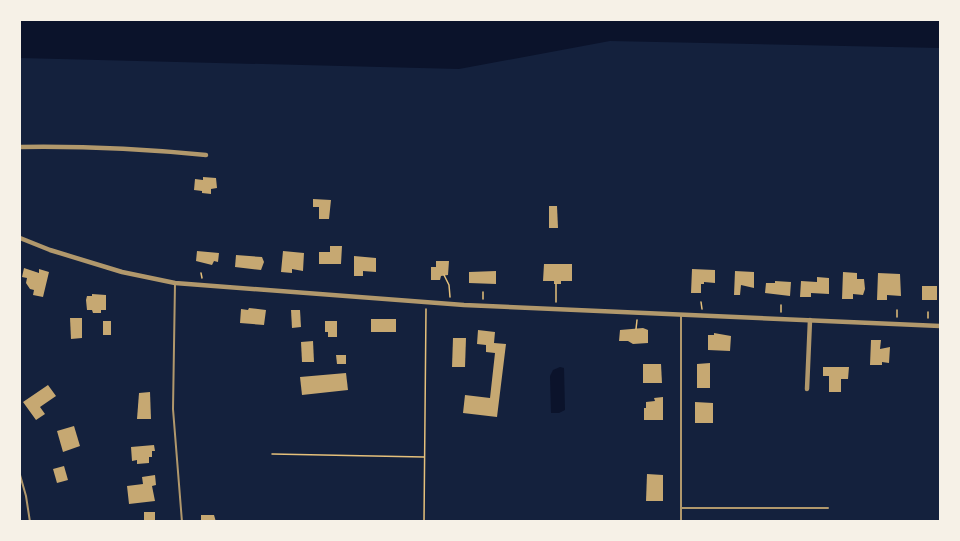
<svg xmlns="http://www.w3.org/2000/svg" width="960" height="541" font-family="'DejaVu Sans',sans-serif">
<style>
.water{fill:#0b132b}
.building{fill:#c6a872}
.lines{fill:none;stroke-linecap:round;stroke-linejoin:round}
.path{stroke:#e5c07b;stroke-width:1.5}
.service{stroke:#b1986c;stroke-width:2}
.minor{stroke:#b1986c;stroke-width:4.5}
</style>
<rect width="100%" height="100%" fill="#14213d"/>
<!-- water -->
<g class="water">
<polygon points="20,20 940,20 940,48 610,41 459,69 20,58"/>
<polygon points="560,367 564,368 565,410 559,413 551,413 550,376 553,370"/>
</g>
<!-- building -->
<g class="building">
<polygon points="203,177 216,178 217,188 211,189 211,194 202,193 202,191 194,190 195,179 203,180"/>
<polygon points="313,199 331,200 329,219 319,219 319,207 313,207"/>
<polygon points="549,206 557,206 558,228 549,228"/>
<polygon points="330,246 342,246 341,264 319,264 319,252 330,252"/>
<polygon points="197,251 219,253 218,262 214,261 212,265 196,261"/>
<polygon points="283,251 304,253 303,271 292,269 292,273 281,272"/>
<polygon points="236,255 262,257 264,262 261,270 235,267"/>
<polygon points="354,256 376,258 376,272 363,271 363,276 354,276"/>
<polygon points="436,261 449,261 448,275 441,276 440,280 431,280 431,267 436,267"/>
<polygon points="544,264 572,264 572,281 561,281 561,284 554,284 554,281 543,281"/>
<polygon points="24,268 39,273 39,269 49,272 43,297 33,295 34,290 30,289 26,283 27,278 22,277"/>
<polygon points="692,269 715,270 715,283 704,282 704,284 701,284 701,293 691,293"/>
<polygon points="496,271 496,284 469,283 469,272"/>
<polygon points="735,271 754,272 754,288 741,285 740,295 734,295"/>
<polygon points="843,272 857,273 857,279 864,279 865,289 863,295 853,294 853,299 842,299"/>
<polygon points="878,273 900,274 901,296 887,295 887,300 877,300"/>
<polygon points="817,277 829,278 829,294 811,293 811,297 800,297 801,281 817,282"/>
<polygon points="775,281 791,282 790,296 765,293 766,283 775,283"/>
<rect x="922" y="286" width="15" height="14"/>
<polygon points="92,294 106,295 106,310 101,310 101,313 93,313 92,310 87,310 86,300 87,296 92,296"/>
<polygon points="249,308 266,310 264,325 240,323 241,309 248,310"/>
<polygon points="291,310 300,310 301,327 292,328"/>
<polygon points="70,318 82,318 82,338 71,339"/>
<rect x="371" y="319" width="25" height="13"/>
<rect x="103" y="321" width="8" height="14"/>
<polygon points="325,321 337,321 337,337 328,337 328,332 325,332"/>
<polygon points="643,328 648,330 648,343 633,344 628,341 619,341 620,330"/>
<polygon points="478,330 495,332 494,343 506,344 497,417 463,413 465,395 490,398 495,353 486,352 486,345 477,344"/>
<polygon points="714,333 731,336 730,351 708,350 708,335 714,335"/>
<polygon points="453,338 466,338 465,367 452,367"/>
<polygon points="871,340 881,340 880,349 890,347 889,363 882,362 882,365 870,365"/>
<polygon points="313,341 314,362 302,362 301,342"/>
<polygon points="336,355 346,355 346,364 337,364"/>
<polygon points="710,363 710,388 697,388 697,364"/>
<polygon points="643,364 661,364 662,383 643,383"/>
<polygon points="823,367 849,367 848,379 841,379 841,392 829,392 829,376 823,376"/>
<polygon points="346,373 348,390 302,395 300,377"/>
<polygon points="48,385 56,396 40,407 45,414 36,420 23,402"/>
<polygon points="150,392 151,419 137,419 139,393"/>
<polygon points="663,397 663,420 644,420 644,408 646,408 646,402 655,401 654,398"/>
<polygon points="695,402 713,403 713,423 695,423"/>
<polygon points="74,426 80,446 63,452 57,431"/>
<polygon points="154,445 155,451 152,451 152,457 149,457 149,463 137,464 137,460 132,461 131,447"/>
<polygon points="64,466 68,480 57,483 53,469"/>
<polygon points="647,474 663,475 663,501 646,501"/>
<polygon points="155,475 156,485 152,486 155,501 129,504 127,486 143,484 142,477"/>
<rect x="144" y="512" width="11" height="10"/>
<polygon points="201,515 214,515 216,522 201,522"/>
</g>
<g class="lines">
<!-- path -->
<g class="path">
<polyline points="201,273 202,278"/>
<polyline points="444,275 449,285 450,297"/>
<polyline points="483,299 483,292"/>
<polyline points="556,302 556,284"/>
<polyline points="701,302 702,309"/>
<polyline points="781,312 781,305"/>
<polyline points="897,317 897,310"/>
<polyline points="928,318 928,312"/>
<polyline points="636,329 637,320"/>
<polyline points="272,454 424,457"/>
<polyline points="424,522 426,309"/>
</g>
<!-- service -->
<g class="service">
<polyline points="175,283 173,409 182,522"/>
<polyline points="681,315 681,522"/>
<polyline points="20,475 26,496 30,522"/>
<polyline points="681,508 828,508"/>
</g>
<!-- minor -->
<g class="minor">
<path d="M20,147C82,146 144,149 206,155"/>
<polyline points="20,238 50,250 122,272 175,283 464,305 940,326"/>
<polyline points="807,389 810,320"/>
</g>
</g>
<!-- border -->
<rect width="960" height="541" fill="none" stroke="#f6f1e7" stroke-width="42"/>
</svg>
